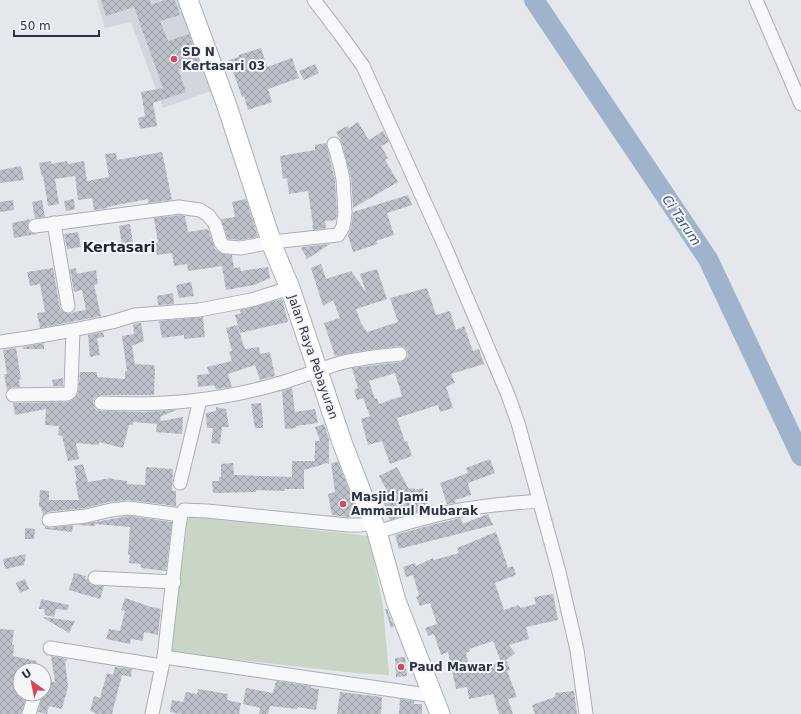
<svg xmlns="http://www.w3.org/2000/svg" width="801" height="714" font-family="'DejaVu Sans',sans-serif">
<style>
.built{fill:#d2d6de}
.garden{fill:#c9d6c5}
.lines{fill:none;stroke-linecap:round;stroke-linejoin:round}
.river{stroke:#9fb4cc;stroke-width:20}
.building{fill:url(#building-cross-hatch);fill-rule:evenodd}
.minor-casing{stroke:#a9aeb7;stroke-width:15}
.secondary-casing{stroke:#a9aeb7;stroke-width:21}
.minor{stroke:#f7f8fa;stroke-width:13}
.secondary{stroke:#fff;stroke-width:19}
.poi-dot{fill:#d1495b;stroke:#f4f6f9;stroke-width:1.5}
.labels{text-anchor:middle;stroke-width:4;stroke-linejoin:round;paint-order:stroke}
.poi-label{font-size:12px;font-weight:bold;fill:#2b3445;stroke:#f4f6f9;text-anchor:start}
.street-label{font-size:12px;fill:#2b3445;stroke:#f4f6f9}
.water-label{font-size:13px;font-style:italic;fill:#34527a;stroke:#f4f6f9}
.quarter-label{font-size:14px;font-weight:bold;fill:#1d2536;stroke:#f4f6f9}
</style>
<defs>
<pattern id="building-cross-hatch" width="8" height="8" patternUnits="userSpaceOnUse"><rect width="8" height="8" fill="#bbc0ca"/><path d="M0 0l8 8M0 8l8-8" fill="none" stroke="#989da6"/></pattern>
</defs>
<rect width="100%" height="100%" fill="#e4e7ec"/>
<!-- built -->
<polygon class="built" points="99,0 183,0 214,90 163,108 131,22 105,28 97,1"/>
<!-- garden -->
<polygon class="garden" points="188,516 369,536 383,606 389,675 355,673 171,652"/>
<g class="lines">
<!-- river -->
<polyline class="river" points="534,0 708,259 801,456"/>
</g>
<!-- building -->
<g class="building">
<polygon points="101,0 150,0 151,5 164,0 175,0 180,15 160,21 168,41 189,34 199,62 178,69 186,92 153,103 157,126 140,129 138,118 145,116 141,92 163,88 134,7 106,16"/>
<polygon points="261,48 267,67 292,58 299,78 268,89 272,102 248,110 244,96 242,97 229,60 239,57 239,55"/>
<polygon points="315,64 319,73 304,80 299,71"/>
<polygon points="358,122 369,140 383,131 389,142 381,146 388,158 385,160 398,182 353,208 351,177 341,140 336,132 347,126 349,128"/>
<polygon points="326,143 335,180 337,213 336,220 325,221 326,228 313,230 312,225 313,225 308,191 289,194 287,178 283,179 280,156 315,150 315,145"/>
<polygon points="162,152 172,200 148,203 148,199 107,207 107,208 94,210 92,198 78,200 75,176 55,179 59,204 48,206 43,176 42,177 39,163 51,161 51,164 67,161 68,164 84,161 87,181 109,177 105,154 116,153 117,160"/>
<polygon points="21,166 24,180 0,183 0,170"/>
<polygon points="408,195 412,205 387,213 394,235 376,241 378,244 353,252 348,235 351,228 353,212"/>
<polygon points="74,199 75,209 66,211 64,201"/>
<polygon points="246,199 258,237 241,240 228,239 221,219 235,217 232,202"/>
<polygon points="13,200 14,210 0,212 0,202"/>
<polygon points="42,200 45,217 35,218 32,202"/>
<polygon points="181,215 185,216 188,232 208,229 215,249 222,254 232,255 234,268 240,267 241,271 268,267 270,278 254,285 226,290 222,266 188,271 187,264 174,266 172,253 157,255 155,243 158,243 154,218"/>
<polygon points="31,219 28,223 28,231 32,233 37,234 14,238 12,223"/>
<polygon points="130,224 133,243 122,245 119,226"/>
<polygon points="78,232 81,247 67,249 64,234"/>
<polygon points="330,244 307,259 301,248 303,247"/>
<path d="M321,264L326,279L351,271L366,292L360,274L377,269L387,299L356,309L361,323L367,332L398,322L390,298L427,288L436,315L450,311L456,330L464,326L473,351L479,349L484,364L451,374L455,383L446,387L453,408L440,412L438,405L397,418L405,442L407,441L412,456L390,464L382,441L368,445L361,419L370,416L363,398L357,400L354,390L358,388L352,368L401,362L407,358L408,354L407,350L404,347L399,346L361,351L335,356L324,323L340,318L333,300L323,306L311,268ZM395,373L402,396L379,404L377,398L375,399L369,381Z"/>
<polygon points="53,268 60,308 62,311 69,314 74,312 86,310 82,290 74,292 70,269 76,268 77,274 96,270 98,284 94,285 101,316 40,328 37,313 45,312 40,284 30,286 27,272"/>
<polygon points="191,282 194,296 179,298 176,285"/>
<polygon points="173,293 174,304 158,305 157,296"/>
<polygon points="282,299 288,322 240,333 235,315 241,313 240,310"/>
<polygon points="203,317 205,337 184,339 184,335 162,338 159,321"/>
<polygon points="141,323 144,341 132,346 135,364 154,365 155,369 154,395 101,395 94,398 93,402 94,406 96,410 101,411 144,412 176,410 160,417 161,421 183,417 182,434 156,432 157,424 133,422 133,425 129,425 123,448 99,442 99,445 76,443 79,459 68,461 62,436 58,435 59,426 45,425 46,409 15,415 13,403 67,402 71,401 78,394 80,372 97,372 97,377 125,379 125,371 127,371 122,336 134,334 133,324"/>
<polygon points="237,325 245,349 259,347 260,354 270,352 275,376 260,380 255,365 228,374 232,387 216,389 214,385 198,387 197,375 209,374 207,367 232,361 229,352 232,351 226,328"/>
<polygon points="103,332 104,337 97,338 100,355 90,357 88,335"/>
<polygon points="44,343 44,349 23,349 23,347"/>
<polygon points="16,348 21,379 19,380 20,387 12,387 7,390 4,374 7,374 3,350"/>
<polygon points="63,378 63,386 53,386 52,380"/>
<polygon points="292,388 295,412 315,409 318,423 296,426 296,428 285,429 282,391"/>
<polygon points="261,403 263,419 263,428 255,428 251,404"/>
<polygon points="216,407 226,409 229,427 222,427 220,444 211,443 213,428 207,428 206,413 216,411"/>
<polygon points="324,424 329,439 329,464 327,463 304,470 304,489 285,489 285,491 256,490 256,492 213,493 212,481 219,481 219,477 221,477 221,464 233,463 234,475 292,477 292,461 315,461 314,455 315,455 315,441 320,441 315,427"/>
<polygon points="490,459 495,473 468,483 471,495 455,500 456,503 447,504 440,483 468,473 466,468"/>
<polygon points="338,462 358,513 358,515 347,517 332,515 328,494 335,492 331,463"/>
<polygon points="83,464 88,482 111,478 111,479 127,481 127,484 145,485 146,467 173,469 172,491 176,491 176,506 128,500 109,502 85,508 48,512 43,515 41,507 39,507 40,490 49,491 49,500 79,500 75,481 77,481 74,466"/>
<polygon points="397,467 409,489 414,488 415,490 423,488 429,508 390,520 382,497 389,495 379,476"/>
<polygon points="488,514 493,525 399,549 395,535 431,525 461,518 463,524"/>
<polygon points="129,516 172,522 166,571 141,568 141,564 129,563 130,555 128,555 130,527 95,524 95,526 77,525"/>
<polygon points="73,525 72,532 45,529 45,527 50,528"/>
<polygon points="25,528 35,529 34,539 25,539"/>
<path d="M496,532L508,568L513,566L516,575L495,583L504,610L519,605L520,608L536,604L534,597L553,594L558,620L526,627L529,639L509,645L515,653L504,662L507,661L510,670L507,671L517,697L508,699L513,714H499L493,694L469,699L467,687L456,689L448,652L441,655L434,634L428,636L425,628L437,624L430,603L420,606L416,597L419,595L413,575L406,577L403,567L415,563L416,566L433,558L434,560L459,553L457,548ZM493,641L501,662L488,666V668L470,672L466,653L470,651L469,649Z"/>
<polygon points="26,554 24,565 5,569 3,559"/>
<polygon points="74,573 86,576 85,579 87,579 91,585 104,586 100,599 69,590"/>
<polygon points="25,579 29,589 20,593 16,583"/>
<polygon points="125,598 154,608 154,607 161,609 158,635 144,632 143,641 131,639 130,644 106,639 109,629 120,631 125,611 121,610"/>
<polygon points="41,599 69,605 68,610 56,609 54,617 45,615 44,609 39,609"/>
<polygon points="385,609 387,609 394,627 391,628"/>
<polygon points="42,617 75,621 69,633"/>
<polygon points="0,629 14,630 12,645 14,645 13,656 37,661 35,670 20,670 20,694 27,695 21,714 0,714"/>
<polygon points="51,656 67,659 67,661 65,661 68,687 62,709 49,706 47,714 46,714 38,712 42,696 44,696 44,680 55,682"/>
<polygon points="405,657 407,676 396,677 395,658"/>
<polygon points="115,667 132,669 131,677 122,675 112,714 98,714 90,711 94,696 100,698 107,673 113,675"/>
<polygon points="276,681 311,686 311,688 319,689 316,710 298,707 297,709 270,706 268,714 259,714 260,708 243,704 246,688 273,693"/>
<polygon points="198,689 228,694 227,700 241,703 239,714 181,714 170,712 172,700 183,702 186,692 197,694"/>
<polygon points="574,691 577,714 535,714 532,705 555,697 555,693"/>
<polygon points="340,692 382,697 381,714 337,714"/>
<polygon points="400,699 414,701 414,704 422,704 422,714 399,714"/>
</g>
<g class="lines">
<!-- minor casing -->
<g class="minor-casing">
<g id="minor">
<polyline points="314,0 340,34 363,66 446,249 508,395 518,423 559,572 577,650 586,714"/>
<polyline points="756,0 801,104"/>
<polyline points="54,223 68,306"/>
<polyline points="35,226 179,207 200,210 208,215 215,224 221,243 225,247 228,247 241,248 272,242 338,235 343,227 345,213 343,179 339,161 334,144"/>
<polyline points="0,342 28,338 73,330 112,322 135,315 199,310 251,300 290,288"/>
<polyline points="13,395 67,394 70,392 71,388 73,330"/>
<path d="M101,403C158,406 215,401 270,386C294,380 317,370 340,363C359,358 380,356 400,354"/>
<polyline points="180,483 200,400"/>
<polyline points="49,520 86,516 111,510 129,508 181,515"/>
<path d="M377,532C405,523 432,515 460,510C486,505 513,503 539,501"/>
<polyline points="95,578 174,582"/>
<polyline points="50,648 162,666"/>
<polyline points="164,657 434,696"/>
<polyline points="29,714 34,698"/>
<polyline points="152,714 164,657 179,526 181,515 184,510 207,511 348,525 361,525 373,522"/>
</g>
</g>
<!-- secondary casing -->
<g class="secondary-casing">
<polyline id="secondary" points="188,0 226,103 274,250 290,288 343,445 377,532 396,601 440,714"/>
</g>
<!-- minor -->
<use href="#minor" class="minor"/>
<!-- secondary -->
<use href="#secondary" class="secondary"/>
</g>
<!-- markers -->
<g class="poi-dot">
<circle cx="174" cy="59" r="4"/>
<circle cx="343" cy="504" r="4"/>
<circle cx="401" cy="667" r="4"/>
</g>
<g class="labels">
<!-- poi labels -->
<g class="poi-label">
<text x="182" y="56">SD N<tspan x="182" dy="14">Kertasari 03</tspan></text>
<text x="351" y="501">Masjid Jami<tspan x="351" dy="14">Ammanul Mubarak</tspan></text>
<text x="409" y="671">Paud Mawar 5</text>
</g>
<!-- street labels -->
<g class="street-label">
<text transform="translate(313 357) rotate(71)" y="4">Jalan Raya Pebayuran</text>
</g>
<!-- water labels -->
<g class="water-label">
<text transform="translate(682 220) rotate(56)" y="5">Ci Tarum</text>
</g>
<!-- quarter labels -->
<g class="quarter-label">
<text x="119" y="252">Kertasari</text>
</g>
</g>
<!-- north arrow -->
<g transform="translate(32 682) rotate(327)"><circle r="19" fill="#f4f6f9" stroke="#a4a8b1"/>
<path d="M0-3L7 15L0 10L-7 15Z" fill="#d1495b"/>
<text y="-6" font-size="11" font-weight="bold" text-anchor="middle" fill="#2b3445">U</text>
</g>
<!-- scale -->
<path d="M14 30v6h85v-6" fill="none" stroke="#2b3445" stroke-width="2"/>
<text x="20" y="30" font-size="12" fill="#2b3445" stroke="#f4f6f9" stroke-width="3" paint-order="stroke">50 m</text>
</svg>
